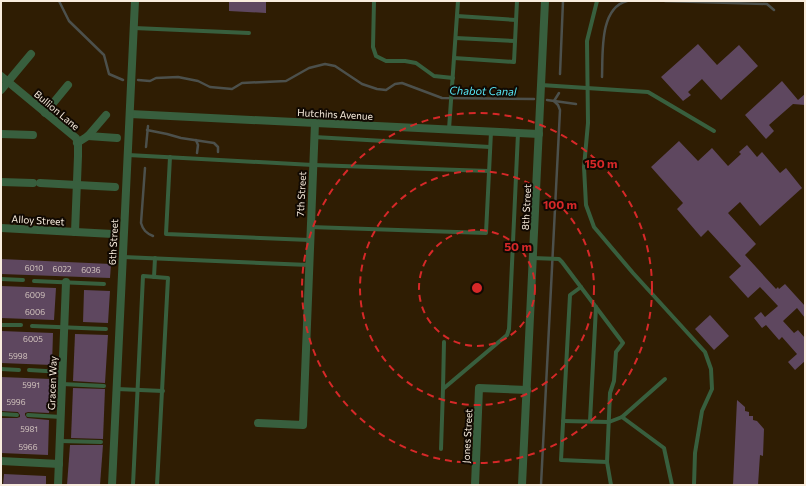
<svg xmlns="http://www.w3.org/2000/svg" width="806" height="486" font-family="Commissioner,sans-serif">
<style>
.lines{fill:none;stroke-linecap:round;stroke-linejoin:round}
.stream{stroke:#4c504c;stroke-width:2.5}
.building{fill:#5e475f}
.service{stroke:#385f3e;stroke-width:4}
.minor{stroke:#385f3e;stroke-width:8}
.ring{fill:none;stroke:#d62828;stroke-width:2;stroke-dasharray:7 5}
.labels{text-anchor:middle;stroke-width:4;stroke-linejoin:round;paint-order:stroke}
.number-label{font-size:8px;fill:#d2c4be}
.street-label{font-size:10px;fill:#f9edde;stroke:#110902}
.water-label{font-size:11px;font-style:italic;fill:#57e6f5;stroke:#110902}
.centre{fill:#d62828;stroke:#110902;stroke-width:2}
.ring-label{font-size:12px;text-anchor:middle;font-weight:bold;fill:#d62828;stroke:#110902;stroke-width:4;stroke-linejoin:round;paint-order:stroke}
</style>
<rect width="100%" height="100%" fill="#2f1d03"/>
<g class="lines">
<!-- stream -->
<g class="stream">
<polyline points="59,1 69,21 104,55 109,74 123,80"/>
<polyline points="665,1 767,4 774,10"/>
<polyline points="560,74 563,1"/>
<path d="M602,77C603,54 599,8 627,1"/>
<polyline points="138,80 150,81 156,78 178,77 198,81 210,87 232,89 242,83 286,81 309,68 325,64 335,66 362,84 377,89 386,90 395,84 402,83 442,98 534,99"/>
<polyline points="547,100 576,104"/>
<polyline points="554,101 559,93"/>
<polyline points="147,130 167,134 181,138 214,143 218,147 218,152"/>
<polyline points="196,140 198,145 197,153"/>
<polyline points="146,147 148,126"/>
<path d="M145,168L141,223C143,230 146,233 153,236"/>
<polyline points="541,485 560,110 558,105 554,101"/>
</g>
</g>
<!-- building -->
<g class="building">
<polygon points="229,1 266,1 266,13 229,11"/>
<polygon points="698,44 717,65 739,45 758,66 721,100 702,79 688,92 691,95 683,101 661,77"/>
<polygon points="782,81 798,100 805,94 805,105 793,104 769,125 774,131 766,139 745,115"/>
<polygon points="679,141 698,161 712,148 728,166 741,154 739,152 747,145 757,157 762,152 780,173 786,168 802,188 760,226 740,202 728,213 756,244 745,255 776,289 778,287 779,289 785,284 805,306 805,318 797,308 783,321 794,333 798,330 805,338 805,361 795,370 788,362 797,354 782,337 779,340 766,325 762,328 754,318 761,312 765,317 778,306 760,287 748,298 729,277 741,266 708,230 701,237 677,209 683,203 651,167"/>
<polygon points="1,259 111,264 110,278 1,274"/>
<polygon points="1,286 56,288 54,320 1,318"/>
<polygon points="84,290 110,291 108,323 83,322"/>
<polygon points="710,315 729,336 714,350 695,329"/>
<polygon points="1,331 53,333 52,365 1,363"/>
<polygon points="75,334 108,335 105,383 73,381"/>
<polygon points="1,377 51,379 49,413 28,412 25,413 25,415 27,418 49,420 48,455 1,453 1,418 17,418 20,417 20,415 18,412 1,411"/>
<polygon points="73,388 105,389 103,439 71,438"/>
<polygon points="737,400 745,407 745,411 749,412 749,416 753,416 753,420 757,421 764,429 763,456 760,455 758,485 733,485"/>
<polygon points="70,445 103,445 100,485 67,485"/>
<polygon points="4,474 46,476 46,485 3,485"/>
</g>
<g class="lines">
<!-- service -->
<g class="service">
<polyline points="374,1 373,47 376,56 386,61 405,61 416,63 434,76 453,78"/>
<polyline points="597,1 587,41 588,123 584,167 586,205 594,227 633,273 705,352 711,369 712,389 702,411 695,453 694,485"/>
<polyline points="457,16 516,20"/>
<polyline points="134,28 249,33"/>
<polyline points="456,38 515,41"/>
<polyline points="454,58 514,62 517,1"/>
<polyline points="541,85 648,92 714,131"/>
<polyline points="449,129 458,1"/>
<polyline points="314,137 490,147"/>
<polyline points="128,155 313,165 489,171"/>
<polyline points="170,157 166,234 310,240"/>
<polyline points="310,227 486,233 491,132"/>
<polyline points="123,257 309,265"/>
<polyline points="533,258 559,259 562,262 623,343 616,352 614,381 610,393 607,462 611,485"/>
<polyline points="154,277 155,258"/>
<polyline points="1,279 23,280"/>
<polyline points="34,281 104,284"/>
<polyline points="581,287 570,295 561,460 607,462"/>
<polyline points="1,325 21,325"/>
<polyline points="32,326 106,329"/>
<polyline points="1,369 19,370"/>
<polyline points="29,370 62,372"/>
<polyline points="62,384 104,386"/>
<polyline points="117,389 163,391"/>
<polyline points="443,389 444,342"/>
<polyline points="1,414 17,415"/>
<polyline points="28,415 61,417"/>
<polyline points="622,417 664,448 672,485"/>
<polyline points="563,421 609,422 622,417 665,379"/>
<polyline points="590,421 596,307"/>
<polyline points="60,441 101,442"/>
<polyline points="441,449 443,389 507,335 509,329 518,133"/>
<polyline points="133,485 143,276 168,278 157,485"/>
</g>
<!-- minor -->
<g class="minor">
<polyline points="1,76 76,138 78,144 78,156 75,232"/>
<polyline points="1,90 31,54"/>
<polyline points="45,113 68,85"/>
<polyline points="130,114 539,134"/>
<polyline points="1,134 33,135"/>
<polyline points="88,136 117,138"/>
<polyline points="77,143 88,136 106,115"/>
<polyline points="1,182 33,183"/>
<polyline points="40,183 115,187"/>
<polyline points="1,228 113,234"/>
<polyline points="258,423 303,425 315,123"/>
<polyline points="1,461 59,464"/>
<polyline points="58,485 66,282"/>
<polyline points="112,485 135,1"/>
<polyline points="475,485 479,388 527,390"/>
<polyline points="522,485 545,1"/>
</g>
</g>
<!-- distance rings -->
<g class="ring">
<circle cx="477" cy="288" r="58"/>
<circle cx="477" cy="288" r="117"/>
<circle cx="477" cy="288" r="175"/>
</g>
<g class="labels">
<!-- number labels -->
<g class="number-label">
<text x="34" y="271">6010</text>
<text x="62" y="272">6022</text>
<text x="91" y="273">6036</text>
<text x="35" y="298">6009</text>
<text x="35" y="315">6006</text>
<text x="33" y="342">6005</text>
<text x="18" y="359">5998</text>
<text x="31" y="388">5991</text>
<text x="16" y="405">5996</text>
<text x="29" y="432">5981</text>
<text x="28" y="450">5966</text>
</g>
<!-- street labels -->
<g class="street-label">
<text transform="translate(57 110) rotate(40)" y="4">Bullion Lane</text>
<text transform="translate(335 114) rotate(3)" y="4">Hutchins Avenue</text>
<text transform="translate(301 194) rotate(-87)" y="4">7th Street</text>
<text transform="translate(526 207) rotate(-87)" y="4">8th Street</text>
<text transform="translate(38 220) rotate(3)" y="4">Alloy Street</text>
<text transform="translate(113 242) rotate(-87)" y="4">6th Street</text>
<text transform="translate(52 383) rotate(-88)" y="4">Gracen Way</text>
<text transform="translate(467 436) rotate(-87)" y="4">Jones Street</text>
</g>
<!-- water labels -->
<g class="water-label">
<text transform="translate(483 91) rotate(1)" y="4">Chabot Canal</text>
</g>
</g>
<circle cx="477" cy="288" r="6" class="centre"/>
<g class="ring-label">
<text x="601" y="168">150 m</text>
<text x="560" y="209">100 m</text>
<text x="518" y="251">50 m</text>
</g>
<!-- border -->
<rect width="806" height="486" fill="none" stroke="#f9edde" stroke-width="4"/>
</svg>
